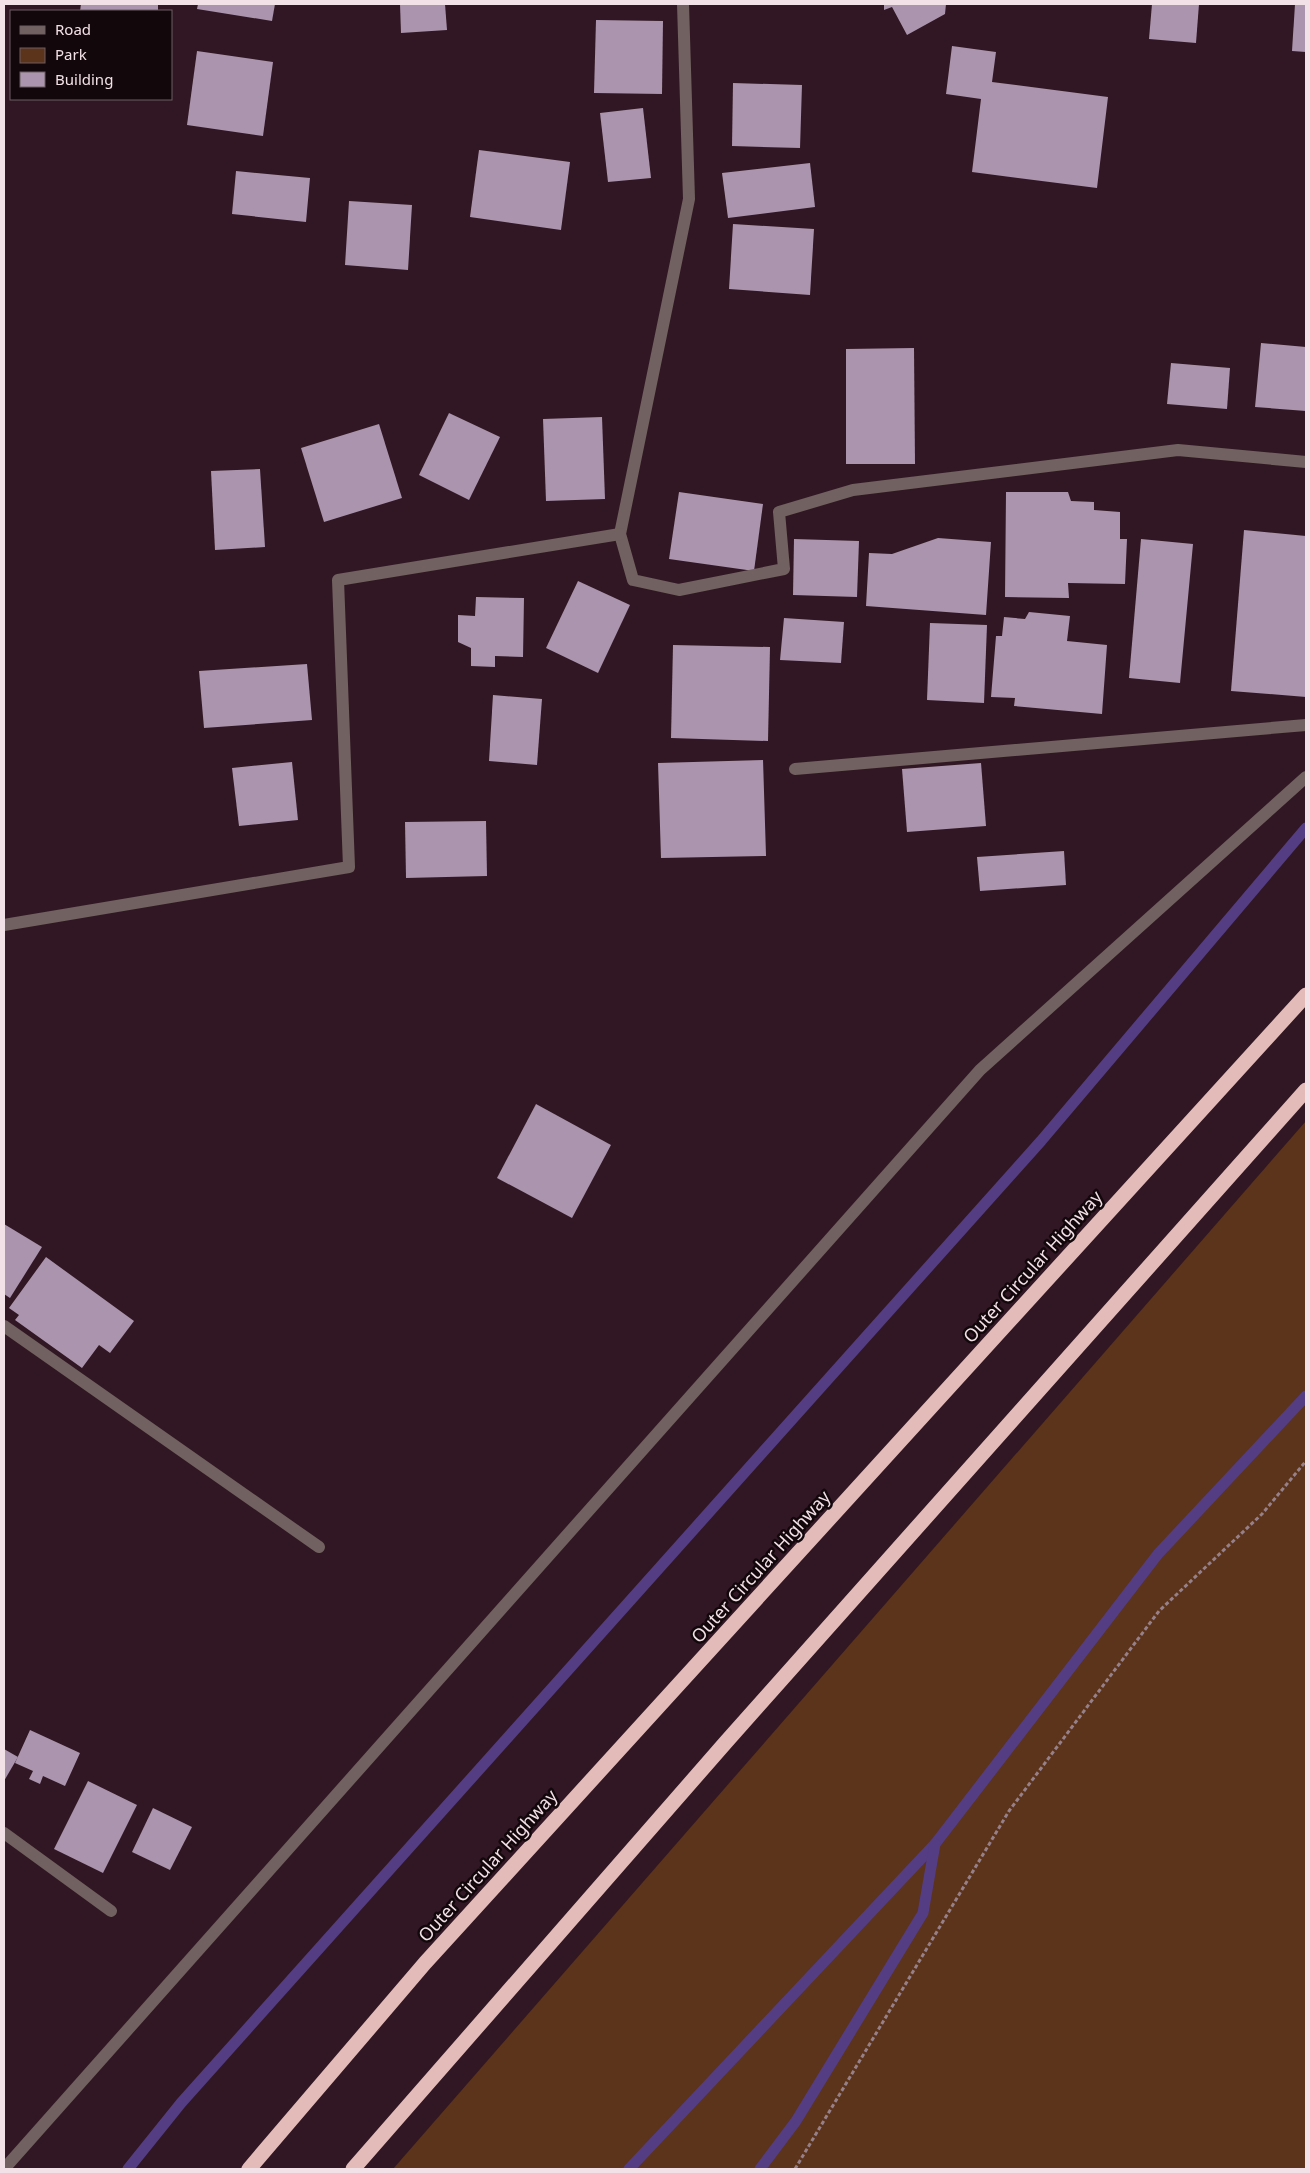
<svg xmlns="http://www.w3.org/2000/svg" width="1310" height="2173" font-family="'Noto Sans',sans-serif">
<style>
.green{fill:#5c331b}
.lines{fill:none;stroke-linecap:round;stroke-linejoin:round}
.stream{stroke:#543d82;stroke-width:11}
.building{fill:#ab94ad}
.path{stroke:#968089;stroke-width:3;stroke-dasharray:4 2.5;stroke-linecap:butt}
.minor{stroke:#716160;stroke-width:12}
.motorway{stroke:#e3bcba;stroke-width:15}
.labels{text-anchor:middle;stroke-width:5;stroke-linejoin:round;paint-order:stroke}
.street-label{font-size:18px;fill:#f3e1e8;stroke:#12070b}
</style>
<rect width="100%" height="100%" fill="#311723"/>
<!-- green -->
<polygon class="green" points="1306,1121 1306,2169 393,2169"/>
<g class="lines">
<!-- stream -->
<g class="stream">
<polyline points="128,2169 181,2103 1041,1141 1306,828"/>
<polyline points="629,2169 935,1844 1158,1554 1306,1396"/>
<polyline points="760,2169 796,2121 923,1913 935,1844"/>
</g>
</g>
<!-- building -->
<g class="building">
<polygon points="81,4 158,4 158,11 80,11"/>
<polygon points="198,4 275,4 272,21 197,9"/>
<polygon points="400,4 445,4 447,30 401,33"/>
<polygon points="884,4 946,4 945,14 907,35 892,7 884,10"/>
<polygon points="1152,4 1199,4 1196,43 1149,39"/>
<polygon points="1295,4 1306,4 1306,52 1292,51"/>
<polygon points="596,20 663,21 662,94 594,93"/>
<polygon points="952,46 996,52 992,82 1108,97 1097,188 972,172 981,99 946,94"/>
<polygon points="197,51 273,62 263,136 187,125"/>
<polygon points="733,83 802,85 800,148 732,146"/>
<polygon points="643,108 651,178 608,182 600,113"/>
<polygon points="479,150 570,162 561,230 470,217"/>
<polygon points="810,163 815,207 728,218 722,173"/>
<polygon points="236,171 310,178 306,222 232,214"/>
<polygon points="349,201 412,205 408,270 345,265"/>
<polygon points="733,224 814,229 810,295 729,289"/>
<polygon points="1261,343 1306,347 1306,411 1255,407"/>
<polygon points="914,348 915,464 846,464 846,349"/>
<polygon points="1171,363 1230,368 1227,409 1167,404"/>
<polygon points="449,413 500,437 469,500 419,475"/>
<polygon points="602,417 605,499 546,501 543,419"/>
<polygon points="379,424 402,498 324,522 301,448"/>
<polygon points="260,469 265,547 215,550 211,471"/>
<polygon points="679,492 763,504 754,571 669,559"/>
<polygon points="1006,492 1068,492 1071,501 1094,502 1094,510 1120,512 1120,539 1127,539 1125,584 1068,583 1069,598 1005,597"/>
<polygon points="1244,530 1306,536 1306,697 1231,691"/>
<polygon points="938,538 991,542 986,615 866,606 869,553 892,554"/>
<polygon points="794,539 859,541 857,597 793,595"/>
<polygon points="1141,539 1193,544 1180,683 1129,678"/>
<polygon points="578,581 630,605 598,673 546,648"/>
<polygon points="476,597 524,598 523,657 495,656 495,667 471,666 471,648 458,642 458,615 475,616"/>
<polygon points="1029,612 1070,616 1067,641 1107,645 1102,714 1014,706 1015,698 991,697 996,636 1002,636 1004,617 1025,619"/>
<polygon points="784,618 844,622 841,663 780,660"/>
<polygon points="930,623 987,625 984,703 927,700"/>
<polygon points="673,645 770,647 768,741 671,738"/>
<polygon points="307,664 312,720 204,728 199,671"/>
<polygon points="493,695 542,699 537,765 489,761"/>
<polygon points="763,760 766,856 661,858 658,763"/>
<polygon points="292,762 298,820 239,826 232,768"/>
<polygon points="981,763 986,826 907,832 902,769"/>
<polygon points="486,821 487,876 406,878 405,822"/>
<polygon points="1064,851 1066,885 980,891 977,857"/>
<polygon points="536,1104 611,1145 572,1218 497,1178"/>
<polygon points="4,1224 42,1247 10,1298 4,1294"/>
<polygon points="46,1257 134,1321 110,1353 99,1345 82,1368 15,1320 19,1315 9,1308"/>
<polygon points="30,1730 80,1753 65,1786 43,1776 40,1784 29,1779 33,1771 15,1763"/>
<polygon points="4,1749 18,1757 4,1781"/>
<polygon points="88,1781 137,1805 103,1873 54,1849"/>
<polygon points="153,1808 192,1827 170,1870 132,1852"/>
</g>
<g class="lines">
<!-- path -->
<polyline class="path" points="795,2169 1009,1811 1159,1611 1262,1514 1306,1461"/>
<!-- minor -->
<g class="minor">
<polyline points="683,4 689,199 620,534 633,580 679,590 784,569 779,512 853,490 1178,450 1306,462"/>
<polyline points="795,769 1306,725"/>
<polyline points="4,925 349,867 338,580 620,534"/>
<polyline points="4,1326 319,1547"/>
<polyline points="4,1833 111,1911"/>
<polyline points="4,2169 980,1070 1306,777"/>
</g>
<!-- motorway -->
<g class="motorway">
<polyline points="249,2169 425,1963 1306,995"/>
<polyline points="353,2169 726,1742 1306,1090"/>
</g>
</g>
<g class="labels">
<!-- street labels -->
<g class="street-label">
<text transform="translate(1033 1267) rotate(-48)" y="6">Outer Circular Highway</text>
<text transform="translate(761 1567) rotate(-48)" y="6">Outer Circular Highway</text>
<text transform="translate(488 1866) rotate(-48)" y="6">Outer Circular Highway</text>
</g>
</g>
<!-- border -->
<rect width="1310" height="2173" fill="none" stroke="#f3e1e8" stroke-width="10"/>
<!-- legend -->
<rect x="10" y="10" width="162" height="90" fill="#12070b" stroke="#6c5e63"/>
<rect x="20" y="26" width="25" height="8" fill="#716160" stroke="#6c5e63"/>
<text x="55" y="35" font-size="15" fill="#f3e1e8">Road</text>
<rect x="20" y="48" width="25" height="15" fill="#5c331b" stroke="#6c5e63"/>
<text x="55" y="60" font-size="15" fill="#f3e1e8">Park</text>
<rect x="20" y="72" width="25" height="15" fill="#ab94ad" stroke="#6c5e63"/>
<text x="55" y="85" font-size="15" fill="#f3e1e8">Building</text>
</svg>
